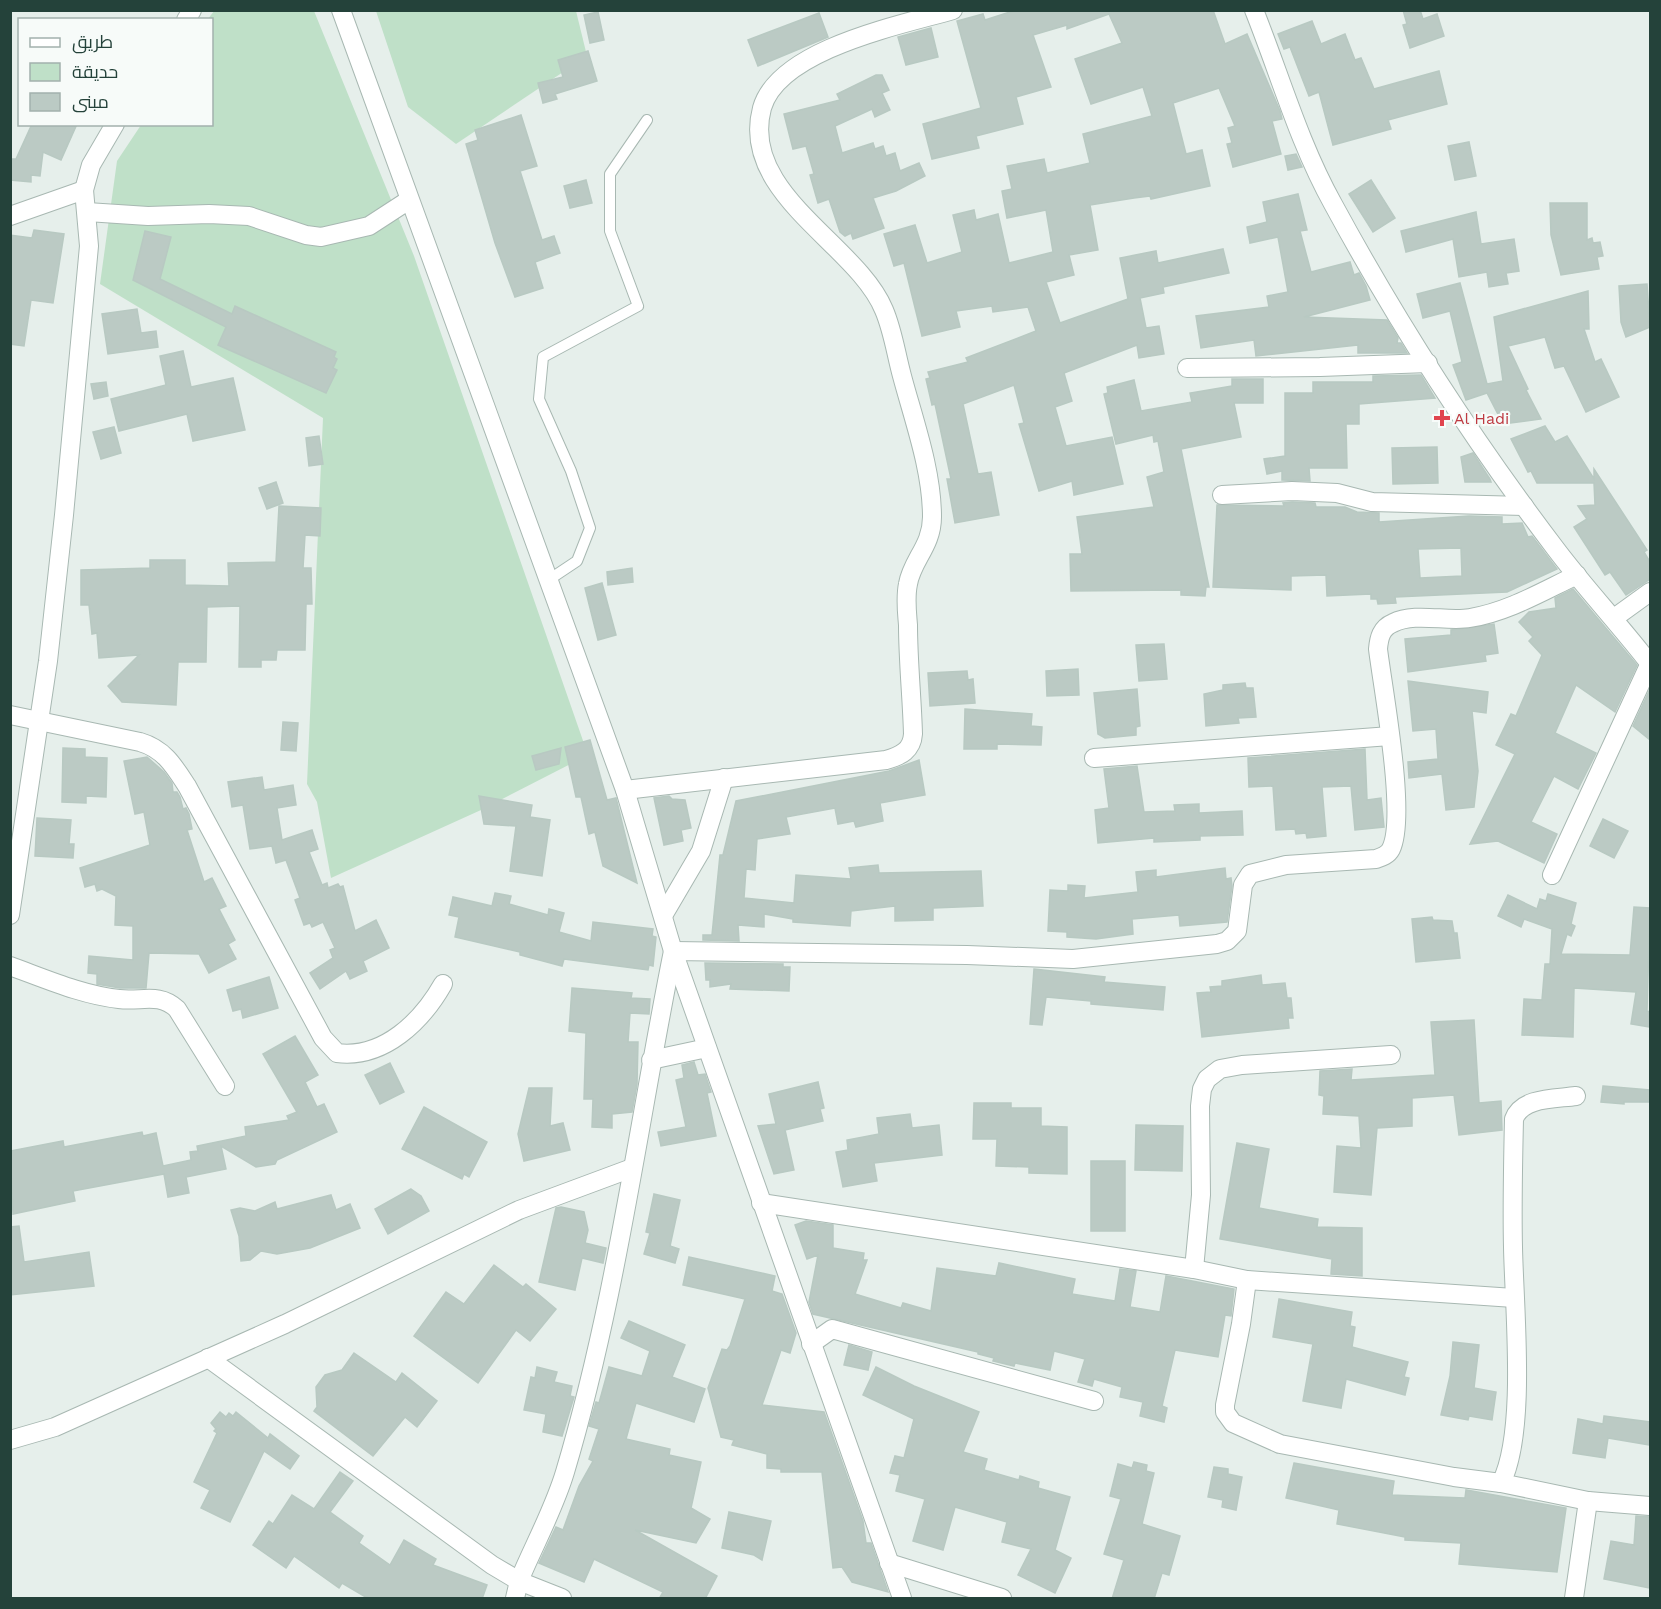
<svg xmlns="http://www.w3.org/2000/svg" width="1661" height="1609" font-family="'Work Sans',Cairo,sans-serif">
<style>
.green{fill:#bfe0c8}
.building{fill:#bbcac4;stroke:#b8c9c2;stroke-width:1.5;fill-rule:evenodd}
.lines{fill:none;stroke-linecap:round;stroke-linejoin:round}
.service-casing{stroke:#a8b8b2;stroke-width:12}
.minor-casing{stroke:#a8b8b2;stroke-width:20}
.service{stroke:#fff;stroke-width:10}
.minor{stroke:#fff;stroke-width:18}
.health-dot{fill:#e0444e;stroke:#f7fbf9;stroke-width:2}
.labels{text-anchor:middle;stroke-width:4.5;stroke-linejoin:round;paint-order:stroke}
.health-label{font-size:16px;fill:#be3a42;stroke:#f7fbf9;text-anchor:start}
</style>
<rect width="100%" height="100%" fill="#e6efeb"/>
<!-- green -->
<g class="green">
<polygon points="214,11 314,11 414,256 588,755 481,810 331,878 317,802 307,784 323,418 100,284 117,161 141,125 212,124 212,20 208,19"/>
<polygon points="376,11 576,11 587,56 456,144 408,107"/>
</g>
<!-- building -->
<g class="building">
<polygon points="1016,10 1213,10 1225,44 1247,34 1280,111 1282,119 1272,121 1281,154 1233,167 1227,144 1232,143 1228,128 1235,126 1219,88 1173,103 1186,154 1202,150 1210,186 1151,199 1150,196 1134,198 1090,205 1098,250 1069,255 1074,275 1046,282 1060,323 1128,299 1120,258 1156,251 1158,263 1223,249 1229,273 1163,287 1164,293 1140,298 1146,328 1159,326 1164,354 1139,358 1137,345 1064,373 1072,401 1055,407 1066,446 1112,437 1123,484 1074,495 1072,481 1039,491 1019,424 1024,423 1014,385 963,404 978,474 991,472 999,515 955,523 947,479 951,479 935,404 932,405 926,379 930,378 928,372 968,362 966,358 1036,331 1028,307 993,312 992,306 956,311 960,327 922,336 904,263 894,266 884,234 915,225 927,263 962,252 953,215 974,210 976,220 998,214 1009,263 1053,252 1046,210 1007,218 1002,191 1012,189 1007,166 1044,159 1047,173 1090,163 1083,134 1152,116 1143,87 1091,104 1075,59 1122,43 1109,14 1067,29 1067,25 1033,35 1051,87 1016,97 1023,124 976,136 979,148 932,159 923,124 981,108 957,21 983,14 985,20"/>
<polygon points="1403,10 1420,10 1423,19 1437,14 1444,36 1410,48 1403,25 1407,24"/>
<polygon points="598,12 604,40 590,43 584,15"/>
<polygon points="819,13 828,37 758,66 748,40"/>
<polygon points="1312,21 1321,44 1345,34 1355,60 1361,58 1374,89 1439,71 1447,104 1388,120 1391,129 1333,145 1319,92 1309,96 1290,47 1284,49 1278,34"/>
<polygon points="931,28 938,57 906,65 898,37"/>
<polygon points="588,51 597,81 555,94 557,99 543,103 538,83 563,77 558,60"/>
<polygon points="876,75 882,75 889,90 882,93 890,110 875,117 872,109 835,126 842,153 873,143 875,149 883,146 886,156 895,153 900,171 919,163 925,176 896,191 873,198 884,228 853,239 851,233 845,236 840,232 829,199 818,203 810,175 814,174 806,146 793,149 784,114 840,100 837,94"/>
<polygon points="521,115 537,166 520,171 542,240 554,236 560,253 535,262 543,288 515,297 495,243 466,144 478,140 475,130"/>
<polygon points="32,124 77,124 61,160 43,152 40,176 31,175 31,182 10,180 10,159 16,159"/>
<polygon points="1469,142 1476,176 1455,180 1448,146"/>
<polygon points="1296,154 1302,167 1288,170 1285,156"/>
<polygon points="586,180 592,203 570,208 564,186"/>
<polygon points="1371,180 1395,218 1373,232 1349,194"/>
<polygon points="1298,194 1307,230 1300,231 1311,272 1350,262 1354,275 1359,273 1366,286 1370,300 1304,317 1387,320 1398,338 1397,343 1401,343 1407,353 1358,353 1358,345 1256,356 1254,340 1201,348 1196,316 1269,307 1267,296 1288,292 1278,237 1250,243 1247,227 1267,222 1263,202"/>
<polygon points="1550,203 1587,203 1587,240 1592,238 1593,243 1600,242 1603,256 1597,257 1599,269 1561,275 1551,235"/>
<polygon points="1476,212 1481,244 1514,239 1519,271 1506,273 1508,284 1489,287 1487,272 1459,277 1453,239 1406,252 1401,231"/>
<polygon points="34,230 64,234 53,303 31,300 24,346 10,344 10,235 32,238"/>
<polygon points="145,231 171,237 160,279 232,314 235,306 336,352 334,357 337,359 333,368 337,370 326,393 218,345 226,327 133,280"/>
<polygon points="1460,283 1487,384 1503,381 1494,317 1588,291 1589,329 1584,329 1595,362 1601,359 1619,397 1586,412 1564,366 1555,368 1545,337 1508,346 1528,389 1526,390 1541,419 1503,424 1487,393 1466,400 1453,365 1462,362 1450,311 1423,318 1417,294"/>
<polygon points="1647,284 1650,327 1626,337 1621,322 1619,286"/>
<polygon points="137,309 141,333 156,331 158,347 108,354 102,314"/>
<polygon points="183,351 191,387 233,378 245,430 193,441 187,414 119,431 111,399 166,385 160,356"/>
<polygon points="1421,375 1435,398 1359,404 1359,424 1346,424 1347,468 1309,468 1310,481 1282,480 1282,471 1267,474 1264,459 1285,456 1285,393 1313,393 1313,382 1373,382 1373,376"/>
<polygon points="1232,379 1263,379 1263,403 1234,403 1241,437 1181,449 1209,587 1206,587 1205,596 1181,595 1181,590 1071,591 1070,554 1082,554 1077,517 1154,507 1147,477 1164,472 1158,441 1154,442 1153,435 1116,444 1104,394 1108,393 1107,387 1134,380 1141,411 1192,402 1190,393 1232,386"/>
<polygon points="106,382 108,396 94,399 91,384"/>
<polygon points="1545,426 1555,442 1567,436 1594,479 1594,469 1647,550 1644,552 1650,562 1650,579 1626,595 1610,572 1605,575 1574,527 1587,519 1578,506 1595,505 1594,483 1537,483 1531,471 1528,472 1511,439"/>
<polygon points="114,427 121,453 101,459 93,432"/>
<polygon points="319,436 323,464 309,466 306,438"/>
<polygon points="1437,447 1438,483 1393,484 1392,448"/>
<polygon points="1473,453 1490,479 1491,482 1465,482 1461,457"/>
<polygon points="276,482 283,503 267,509 259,488"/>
<path d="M1292,502L1315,503L1316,507H1345L1357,512L1379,513V522L1469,516L1502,517V524L1522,523L1528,537L1532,536L1557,569L1507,592L1395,597L1396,603L1378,604L1377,599H1371V594L1327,596L1326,575L1291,576V590L1213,587L1217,505L1284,506L1283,503ZM1461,548L1462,576L1420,578L1418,549Z"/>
<polygon points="279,506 321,508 320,536 305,535 303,568 311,568 312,604 306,604 305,650 277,650 276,660 261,660 261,667 239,667 240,606 207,607 206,662 178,662 176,705 122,702 108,686 139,655 99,658 97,633 92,634 89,605 81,605 81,570 150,568 150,560 185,560 185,585 229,586 228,563 276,562"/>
<polygon points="632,568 633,582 608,585 607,572"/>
<polygon points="602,583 616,635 598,640 585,588"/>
<polygon points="1573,589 1637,665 1615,712 1576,685 1555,733 1596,753 1578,789 1554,776 1531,822 1557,834 1544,863 1498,841 1470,844 1515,754 1496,745 1511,714 1516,716 1542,655 1529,641 1533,637 1519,622 1529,612 1556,608 1555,598"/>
<polygon points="1494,624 1498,653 1485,655 1486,661 1408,672 1405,639 1451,635 1451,630"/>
<polygon points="1164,644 1167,679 1139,681 1136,645"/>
<polygon points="1078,669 1079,695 1047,696 1046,671"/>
<polygon points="967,671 968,680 973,679 975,703 930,706 928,673"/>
<polygon points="1408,681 1488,692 1486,713 1472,711 1478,771 1474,807 1446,810 1442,774 1409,778 1408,762 1438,759 1436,729 1413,731"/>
<polygon points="1245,683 1246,688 1253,688 1256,717 1238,718 1239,723 1206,726 1204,694 1223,690 1223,685"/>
<polygon points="1137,689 1140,726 1136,727 1136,735 1105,738 1098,734 1094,693"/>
<polygon points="1650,689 1650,740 1633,726"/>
<polygon points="965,709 1032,714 1031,726 1042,727 1041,745 997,744 997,749 964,749"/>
<polygon points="283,722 298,723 296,751 281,750"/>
<polygon points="590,740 607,800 616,798 637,883 603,866 595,832 589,834 581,797 576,797 565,747"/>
<polygon points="63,748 85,749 85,757 107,758 106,797 86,796 86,803 62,802"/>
<polygon points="561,748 559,764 536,770 532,756"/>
<polygon points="1365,749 1367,800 1381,798 1384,827 1355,830 1351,786 1322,787 1326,836 1307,838 1306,833 1296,834 1295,829 1276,830 1273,786 1249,787 1248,758"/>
<polygon points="147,757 164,772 172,783 173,792 177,792 180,797 183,809 186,808 189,814 192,829 187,830 204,882 212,878 226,906 219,909 235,940 228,944 236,959 209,973 199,954 149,953 146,988 120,988 97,984 97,974 88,973 89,956 133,960 133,926 115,925 116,896 102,889 97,891 95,884 85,887 80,868 150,845 144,812 135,814 124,761"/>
<polygon points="919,760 925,795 880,803 883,821 856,827 854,821 838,824 835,808 786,817 790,834 757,839 755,870 746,869 744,898 794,903 796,875 851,879 849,868 878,865 879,873 981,871 983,906 933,908 933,920 895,921 895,906 851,911 850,926 793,922 793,919 764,914 764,927 738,925 739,941 703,940 703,935 712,935 720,855 723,855 736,801 889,771"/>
<polygon points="1137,766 1144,812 1175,811 1174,805 1199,804 1199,813 1242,811 1243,835 1200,836 1200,840 1154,842 1154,838 1098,843 1095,810 1109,808 1104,769"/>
<polygon points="262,777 264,790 293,785 296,805 277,808 282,840 312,830 318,849 309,852 322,885 327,883 328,888 338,884 340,887 343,886 355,931 376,920 389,948 363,961 367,971 350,979 346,971 320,989 310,973 333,958 330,950 335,948 323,922 312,927 310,923 304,925 295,900 300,898 286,860 276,863 272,846 250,849 243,805 232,807 228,782"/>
<polygon points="479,796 532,805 530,817 550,820 542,876 510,871 516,826 484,824"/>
<polygon points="669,796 672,799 685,800 691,828 681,830 683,841 664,845 654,798"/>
<polygon points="37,818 71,820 69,844 74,844 73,858 35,856"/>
<polygon points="1603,819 1628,831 1614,858 1590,846"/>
<polygon points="1225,868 1226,879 1231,878 1232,886 1227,922 1180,926 1179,915 1132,919 1133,934 1096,939 1067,937 1067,932 1048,931 1050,890 1068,891 1068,885 1085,886 1084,898 1138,892 1136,872 1156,870 1156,877"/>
<polygon points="495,893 511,896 509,904 548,915 549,909 564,913 559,932 591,941 593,922 653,929 652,936 656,937 653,966 649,965 648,970 564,959 562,966 520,955 520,952 455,937 459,917 449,915 453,897 492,906"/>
<polygon points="1548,894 1576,903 1571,924 1575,926 1571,936 1567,934 1561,954 1630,955 1634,907 1650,908 1647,1011 1650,1012 1650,1027 1631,1024 1636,992 1574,988 1573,1037 1522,1035 1524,999 1542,1000 1545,964 1550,964 1552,929 1524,919 1521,927 1498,916 1508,895 1537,909 1540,899 1546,901"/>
<polygon points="1432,917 1433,920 1452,921 1454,933 1457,933 1460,958 1416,962 1412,919"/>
<polygon points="705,963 783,964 783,967 790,967 789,991 730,989 731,984 710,987 710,980 706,980"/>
<polygon points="1034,969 1105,977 1104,982 1165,987 1163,1010 1091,1004 1091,1001 1046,997 1042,1025 1030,1024"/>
<polygon points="1261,975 1262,985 1285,983 1287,998 1291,998 1293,1018 1288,1018 1289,1028 1202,1037 1197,993 1211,992 1210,987 1222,986 1222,981"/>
<polygon points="269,977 278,1008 243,1018 241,1009 233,1011 227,990"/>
<polygon points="572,988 632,993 631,998 650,999 649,1014 630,1013 628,1042 638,1042 637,1084 632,1112 612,1114 612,1128 592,1127 593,1099 584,1099 586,1033 569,1031"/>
<polygon points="1474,1020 1479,1103 1501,1101 1502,1130 1459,1135 1454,1095 1412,1098 1412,1126 1377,1128 1371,1195 1334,1192 1337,1146 1361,1148 1359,1116 1323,1114 1324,1096 1319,1095 1320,1071 1352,1069 1351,1080 1435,1075 1431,1022"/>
<polygon points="295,1036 318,1075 305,1082 317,1107 324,1104 337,1132 277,1160 275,1164 256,1167 221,1146 226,1169 186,1177 189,1193 168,1197 164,1174 73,1191 75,1201 13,1214 10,1151 63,1141 64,1147 142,1132 143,1136 156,1133 163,1166 191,1160 190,1152 198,1151 197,1146 246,1136 245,1127 289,1120 287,1116 297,1112 263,1054"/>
<polygon points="694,1062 698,1075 705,1074 711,1092 707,1093 716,1136 661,1146 658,1132 686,1127 676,1080 684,1078 682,1065"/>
<polygon points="390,1063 404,1092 380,1104 365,1075"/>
<polygon points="818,1082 824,1108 820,1109 823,1121 785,1130 794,1170 774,1174 758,1126 776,1124 769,1094"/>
<polygon points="1603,1086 1650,1090 1650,1102 1624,1102 1624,1104 1601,1102"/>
<polygon points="529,1088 552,1088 550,1126 563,1123 570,1150 524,1161 518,1134"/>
<polygon points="974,1103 1011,1103 1011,1108 1041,1108 1041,1126 1067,1127 1067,1174 1029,1173 1029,1167 996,1166 997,1139 973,1139"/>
<polygon points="424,1107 487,1142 469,1177 464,1174 462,1179 402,1149"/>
<polygon points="910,1114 912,1128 939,1125 942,1155 874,1163 877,1181 843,1187 836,1152 848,1150 847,1140 879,1134 877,1118"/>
<polygon points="1136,1125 1183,1126 1182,1171 1135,1170"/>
<polygon points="1237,1143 1269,1149 1259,1208 1318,1219 1317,1227 1362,1228 1362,1276 1331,1274 1332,1259 1220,1239"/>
<rect x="1091" y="1161" width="34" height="70"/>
<polygon points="411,1189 421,1196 429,1211 388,1234 375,1209"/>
<polygon points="654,1194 680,1200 670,1246 679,1249 675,1263 644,1254 650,1233 646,1232"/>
<polygon points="331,1195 336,1210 350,1204 360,1228 310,1248 277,1254 261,1251 250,1260 241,1261 239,1236 231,1210 240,1208 255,1211 275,1202 277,1209"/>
<polygon points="561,1207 584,1212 588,1230 585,1243 606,1248 603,1263 582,1258 575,1290 539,1282 556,1208"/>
<polygon points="806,1221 833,1225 833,1248 864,1253 863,1260 867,1260 855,1294 901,1308 903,1303 931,1311 937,1268 996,1276 999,1263 1075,1279 1072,1294 1115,1301 1120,1269 1136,1271 1130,1307 1160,1312 1166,1276 1234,1289 1231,1316 1225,1315 1218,1357 1175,1350 1162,1406 1167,1408 1164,1422 1140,1416 1143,1402 1120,1397 1122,1387 1094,1379 1092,1386 1078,1382 1085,1359 1054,1351 1050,1370 1015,1363 1014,1366 993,1361 994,1358 978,1354 978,1352 813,1314 809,1302 818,1255 807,1259 795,1225"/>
<polygon points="19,1226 24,1262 89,1252 94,1286 10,1295 10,1227"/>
<polygon points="689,1257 775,1276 772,1291 782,1294 796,1333 790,1353 781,1350 762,1405 824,1412 863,1521 866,1543 871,1543 888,1592 852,1582 842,1567 833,1568 822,1472 781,1472 781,1469 767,1468 767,1454 732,1445 734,1440 721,1437 708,1388 722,1349 727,1350 730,1346 745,1299 683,1285"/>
<polygon points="494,1265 523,1287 526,1284 556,1309 530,1341 516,1330 478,1383 414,1336 446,1292 464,1304"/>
<polygon points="1279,1299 1352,1312 1350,1326 1355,1327 1352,1347 1408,1362 1404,1377 1409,1378 1405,1395 1346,1379 1341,1408 1303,1401 1313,1344 1273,1337"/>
<polygon points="629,1321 685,1345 672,1377 705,1389 694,1422 636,1403 626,1439 670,1449 669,1455 701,1462 691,1508 710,1519 696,1543 635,1530 717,1576 705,1599 659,1599 663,1592 594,1559 584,1582 539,1563 556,1527 563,1530 579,1486 593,1461 589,1459 599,1429 589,1426 596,1402 599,1403 609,1367 642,1376 650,1351 621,1338"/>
<polygon points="1453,1342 1479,1345 1474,1388 1496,1392 1492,1420 1469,1416 1468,1420 1441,1415 1450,1376"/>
<polygon points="849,1345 872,1352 868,1370 844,1365"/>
<polygon points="354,1353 396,1382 402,1373 437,1401 417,1427 405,1417 373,1456 314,1411 317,1407 316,1387 325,1375 342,1370"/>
<polygon points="537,1367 557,1372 554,1382 572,1386 570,1396 574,1397 562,1436 543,1432 546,1414 524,1410 531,1377 535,1378"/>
<polygon points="876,1367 914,1386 979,1412 963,1452 987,1459 984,1470 1019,1480 1020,1476 1039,1482 1038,1488 1070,1497 1055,1550 1071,1558 1055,1593 1018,1575 1031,1549 1002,1542 1007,1522 955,1507 943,1550 913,1541 925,1499 896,1491 900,1475 890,1473 895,1456 904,1458 914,1419 863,1395"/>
<polygon points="220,1412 226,1417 229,1413 233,1416 236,1412 268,1438 270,1434 299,1456 290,1469 264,1451 230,1522 201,1508 210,1490 194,1482 217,1433 214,1431 216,1429 211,1423"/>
<polygon points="1604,1416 1650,1422 1650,1445 1608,1438 1605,1458 1573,1453 1578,1419 1603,1424"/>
<polygon points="1134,1462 1147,1465 1146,1471 1154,1473 1142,1524 1180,1536 1169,1575 1162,1573 1154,1599 1112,1599 1124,1560 1104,1554 1121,1499 1110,1496 1118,1464 1132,1468"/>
<polygon points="1294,1463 1394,1481 1392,1495 1465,1498 1466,1490 1566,1508 1557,1572 1459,1564 1461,1543 1405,1540 1405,1537 1337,1524 1339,1510 1286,1498"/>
<polygon points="1214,1467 1228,1469 1228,1474 1242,1477 1236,1510 1222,1507 1223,1500 1208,1497"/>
<polygon points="340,1472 353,1481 330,1512 363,1536 359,1543 390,1565 404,1540 436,1559 433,1565 487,1585 482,1599 369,1599 342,1583 339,1588 294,1556 286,1568 253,1545 269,1521 273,1524 292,1495 314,1509"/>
<polygon points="729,1512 771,1521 762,1560 754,1555 722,1548"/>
<polygon points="1636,1516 1650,1517 1650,1588 1604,1579 1611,1541 1634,1545"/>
</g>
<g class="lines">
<!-- service casing -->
<g class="service-casing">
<polyline id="service" points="550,579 577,561 590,528 571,471 539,399 543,357 638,306 610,231 610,174 647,120"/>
</g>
<!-- minor casing -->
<g class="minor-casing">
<g id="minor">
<polyline points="341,10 625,790 673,951 902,1598"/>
<path d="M1254,10C1280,75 1299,143 1333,204C1398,324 1473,440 1555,548C1585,588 1620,625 1650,664"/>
<polyline points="186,20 192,10"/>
<polyline points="87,212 148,216 209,214 249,216 306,235 321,237 369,226 409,200"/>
<polyline points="10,216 84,190"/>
<polyline points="1187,368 1320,367 1428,363"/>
<polyline points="1222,495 1292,491 1337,493 1372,502 1524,506"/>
<polyline points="1614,618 1650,592"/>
<path d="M10,715L140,742C164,749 174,766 187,786L323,1038L337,1053C384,1059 422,1021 443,984"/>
<polyline points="1094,758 1390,736"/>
<path d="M625,790L886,760C901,756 912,750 913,734C912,698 908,661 908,625C907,612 905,598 908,584C912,560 932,546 932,517C932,470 914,421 902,376C896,354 893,331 884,310C857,244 739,194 762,108C779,49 901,25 953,10"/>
<polyline points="1552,875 1650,663"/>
<polyline points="664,914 701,851 724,778"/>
<polyline points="10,915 48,661 64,515 89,246 84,190 91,165 115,124"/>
<path d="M10,966C46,979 82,995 119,999C141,1002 159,992 177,1009L225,1086"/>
<polyline points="651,1060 707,1048"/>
<polyline points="761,1203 1194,1269 1247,1280 1514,1298"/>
<polyline points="1194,1269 1201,1195 1200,1106 1202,1089 1207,1079 1220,1069 1242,1065 1391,1055"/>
<polyline points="1247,1280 1241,1324 1225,1405 1225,1412 1233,1423 1280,1444 1454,1477 1501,1483 1588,1501 1650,1506"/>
<polyline points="811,1344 832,1329 1094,1401"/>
<polyline points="208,1358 492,1565 519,1581 562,1598"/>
<polyline points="10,1440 55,1427 285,1324 519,1210 632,1168"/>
<path d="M1501,1483C1527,1432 1514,1307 1513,1247C1512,1205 1513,1162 1514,1119C1522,1097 1555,1099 1576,1096"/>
<polyline points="889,1563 1002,1598"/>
<path d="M515,1598L519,1581C534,1545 554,1509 565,1472C616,1301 638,1125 673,951L967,955L1073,959L1217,944L1227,941L1237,931L1243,885L1250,874L1286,865L1376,859C1382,857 1388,855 1391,849C1407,816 1383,690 1378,649C1379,638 1381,628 1393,623C1415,612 1447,622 1470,618C1508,612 1543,591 1577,575"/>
<polyline points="1574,1598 1588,1501"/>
</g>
</g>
<!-- service -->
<use href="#service" class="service"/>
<!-- minor -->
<use href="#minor" class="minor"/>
</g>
<!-- markers -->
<path class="health-dot" d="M1439 409h6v6h6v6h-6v6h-6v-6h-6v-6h6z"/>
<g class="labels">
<!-- health labels -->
<g class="health-label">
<text x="1454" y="424">Al Hadi</text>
</g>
</g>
<!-- border -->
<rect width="1661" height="1609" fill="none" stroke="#24423a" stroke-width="24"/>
<!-- legend -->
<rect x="18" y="18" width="195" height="108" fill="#f7fbf9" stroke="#a3b1ad" stroke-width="1.5"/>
<rect x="30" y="38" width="30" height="9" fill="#ffffff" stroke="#a3b1ad" stroke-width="1.5"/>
<text x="72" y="48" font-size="18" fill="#24423a">طريق</text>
<rect x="30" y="63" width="30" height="18" fill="#bfe0c8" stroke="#a3b1ad" stroke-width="1.5"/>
<text x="72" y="78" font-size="18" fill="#24423a">حديقة</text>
<rect x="30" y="93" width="30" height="18" fill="#bbcac4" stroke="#a3b1ad" stroke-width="1.5"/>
<text x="72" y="108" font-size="18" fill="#24423a">مبنى</text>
</svg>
